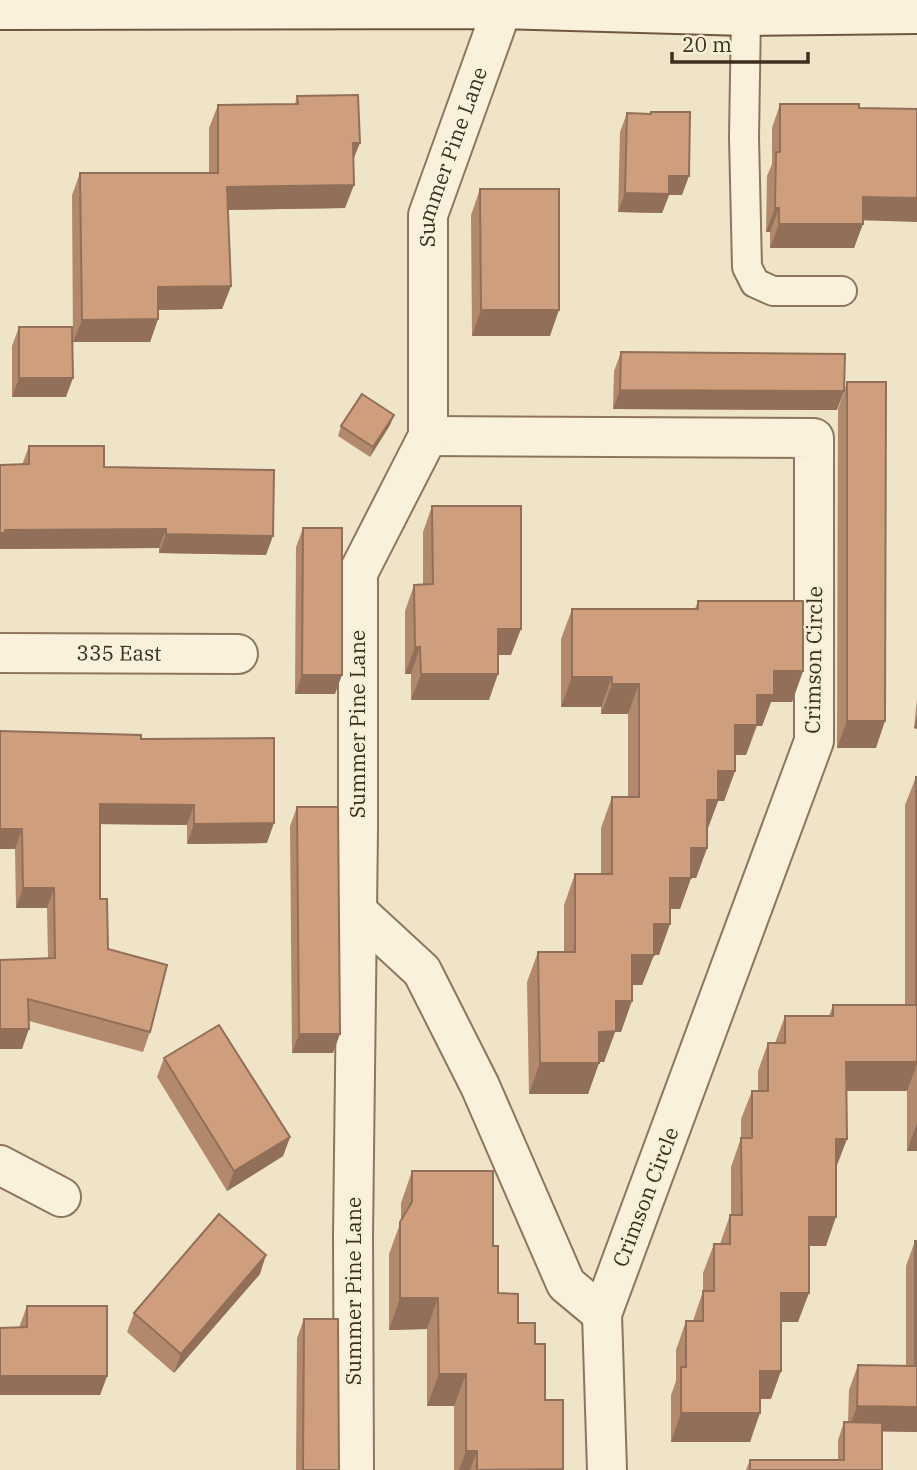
<svg xmlns="http://www.w3.org/2000/svg" width="917" height="1470" font-family="'IBM Plex Serif',serif">
<style>
.lines{fill:none;stroke-linecap:round;stroke-linejoin:round}
.lane-casing{stroke:#8d765c;stroke-width:32}
.street-casing{stroke:#8d765c;stroke-width:42}
.secondary-casing{stroke:#6f573f;stroke-width:42}
.lane{stroke:#faf1dc;stroke-width:28}
.street{stroke:#faf1dc;stroke-width:38}
.secondary{stroke:#faf1dc;stroke-width:38}
.wall{fill:#b2896c}
.shaded-wall{fill:#916f58}
.building{fill:#cf9f7d;stroke:#916f58;stroke-width:2}
.labels{text-anchor:middle;stroke-width:5;stroke-linejoin:round;paint-order:stroke}
.street-label{font-size:21px;fill:#3d2e20;stroke:#f7eed8}
</style>
<rect width="100%" height="100%" fill="#f0e4c8"/>
<g class="lines">
<!-- lane casing -->
<g class="lane-casing">
<polyline id="lane" points="746,16 744,137 747,267 755,283 773,291 842,291"/>
</g>
<!-- street casing -->
<g class="street-casing">
<g id="street">
<polyline points="428,436 814,438 814,741 602,1314 607,1470"/>
<path id="s1" d="M0,653L238,654"/>
<polyline points="357,911 422,971 480,1086 566,1284 602,1314"/>
<polyline points="0,1165 61,1197"/>
<path id="s2" d="M354,1470L353,1236L358,829V573L428,436V215L502,9"/>
</g>
</g>
<!-- secondary casing -->
<g class="secondary-casing">
<polyline id="secondary" points="0,10 502,9 746,16 917,14"/>
</g>
<!-- lane -->
<use href="#lane" class="lane"/>
<!-- street -->
<use href="#street" class="street"/>
<!-- secondary -->
<use href="#secondary" class="secondary"/>
</g>
<!-- wall -->
<g class="wall">
<polygon points="297,96 353,160 345,208 228,210 231,286 222,309 158,310 158,319 150,342 73,342 72,195 80,173 209,173 209,128 218,105 295,104"/>
<polygon points="780,104 863,221 854,248 770,248 770,232 766,232 767,176 772,164 772,128"/>
<polygon points="651,112 682,195 669,195 662,213 618,212 620,132 627,113 650,114"/>
<polygon points="480,189 550,336 472,336 471,215"/>
<polygon points="19,327 66,397 12,397 12,346"/>
<polygon points="621,352 837,410 613,409 614,371"/>
<polygon points="847,382 876,748 837,748 838,409"/>
<polygon points="394,415 390,425 370,457 338,436 341,426"/>
<polygon points="29,446 104,467 266,555 159,553 159,548 0,549 0,465 22,465"/>
<polygon points="432,506 511,655 498,655 489,700 411,700 411,674 405,674 405,611 414,585 423,585 423,532"/>
<polygon points="303,528 335,694 295,694 296,547"/>
<polygon points="698,601 803,671 792,702 771,702 762,726 757,726 746,755 735,755 735,771 724,801 718,801 707,830 707,848 696,878 691,878 680,909 670,909 659,955 654,955 642,985 632,985 621,1032 615,1032 604,1062 599,1062 588,1094 529,1094 527,982 538,952 564,952 564,905 575,874 601,874 601,828 612,797 628,797 628,714 601,714 601,707 561,707 561,639 572,609 695,609"/>
<polygon points="917,699 917,729 914,728"/>
<polygon points="0,731 141,739 267,843 187,844 187,825 100,824 100,899 108,949 150,1032 143,1052 29,1021 22,1049 0,1049 48,958 47,908 16,908 15,849"/>
<polygon points="916,777 917,777 917,1151 907,1151 907,1091 846,1091 826,1246 809,1246 798,1322 781,1322 771,1399 760,1399 750,1442 671,1442 671,1395 676,1381 676,1350 686,1321 693,1321 703,1291 703,1273 714,1244 720,1244 730,1215 731,1215 731,1167 741,1138 741,1119 752,1091 758,1091 758,1071 768,1043 775,1043 785,1016 829,1016 833,1005 905,1005 905,805"/>
<polygon points="297,807 333,1053 292,1053 290,826"/>
<polygon points="164,1058 290,1137 283,1156 227,1191 157,1077"/>
<polygon points="412,1171 493,1246 498,1293 518,1323 535,1344 545,1400 563,1470 454,1470 454,1406 427,1406 427,1329 389,1330 389,1254 401,1221 401,1203"/>
<polygon points="915,1241 917,1241 917,1432 882,1431 882,1470 746,1470 750,1460 838,1460 838,1440 844,1422 848,1422 849,1390 858,1365 906,1366 906,1266"/>
<polygon points="260,1274 174,1373 127,1332 134,1313"/>
<polygon points="27,1306 107,1376 100,1395 0,1395 20,1325"/>
<polygon points="304,1319 339,1470 296,1470 297,1338"/>
</g>
<!-- shaded-wall -->
<g class="shaded-wall">
<polygon points="353,143 360,143 351,165"/>
<polygon points="669,176 689,176 682,195 669,195 662,213 618,212 625,193"/>
<polygon points="354,185 345,208 219,210 227,187"/>
<polygon points="863,197 917,198 917,222 854,220"/>
<polygon points="775,208 779,208 770,232 766,232"/>
<polygon points="779,224 863,224 854,248 770,248"/>
<polygon points="231,286 222,309 150,310 158,287"/>
<polygon points="481,310 559,310 550,336 472,336"/>
<polygon points="158,319 150,342 73,342 82,320"/>
<polygon points="19,378 73,378 66,397 12,397"/>
<polygon points="620,390 844,391 837,410 613,409"/>
<polygon points="394,415 390,425 370,457 373,447"/>
<polygon points="166,529 159,548 0,549 0,533 5,530"/>
<polygon points="166,534 273,536 266,555 159,553"/>
<polygon points="498,629 521,629 511,655 488,655"/>
<polygon points="415,647 420,647 411,674 405,674"/>
<polygon points="774,671 803,671 792,702 771,702 762,726 756,726 746,755 724,755 735,725"/>
<polygon points="421,674 498,674 489,700 411,700"/>
<polygon points="302,675 342,675 335,694 295,694"/>
<polygon points="572,677 612,677 601,707 561,707"/>
<polygon points="612,684 639,684 628,714 601,714"/>
<polygon points="917,719 917,729 914,728"/>
<polygon points="847,721 885,721 876,748 837,748"/>
<polygon points="718,771 735,771 724,801 718,801 707,831 696,831"/>
<polygon points="100,804 194,805 187,825 93,824"/>
<polygon points="274,823 267,843 187,844 194,824"/>
<polygon points="0,829 22,829 15,849 0,849"/>
<polygon points="691,848 707,848 696,878 680,878"/>
<polygon points="670,878 691,878 680,909 659,909"/>
<polygon points="23,888 54,888 47,908 16,908"/>
<polygon points="654,924 670,924 659,955 642,955"/>
<polygon points="632,955 654,955 642,985 621,985"/>
<polygon points="616,1001 632,1001 621,1032 615,1032 604,1062 588,1062 599,1032"/>
<polygon points="0,1029 29,1029 22,1049 0,1049"/>
<polygon points="299,1034 340,1034 333,1053 292,1053"/>
<polygon points="846,1062 917,1062 917,1064 907,1091 835,1091"/>
<polygon points="540,1063 599,1063 588,1094 529,1094"/>
<polygon points="917,1123 917,1151 907,1151"/>
<polygon points="290,1137 283,1156 227,1191 234,1171"/>
<polygon points="836,1139 847,1139 836,1168"/>
<polygon points="809,1217 836,1217 826,1246 798,1246"/>
<polygon points="266,1255 260,1274 174,1373 181,1354"/>
<polygon points="781,1293 809,1293 798,1322 771,1322"/>
<polygon points="400,1298 438,1298 427,1329 389,1330"/>
<polygon points="760,1371 781,1371 771,1399 750,1399"/>
<polygon points="439,1374 466,1374 454,1406 427,1406"/>
<polygon points="0,1376 107,1376 100,1395 0,1395"/>
<polygon points="857,1406 917,1407 917,1432 848,1431"/>
<polygon points="681,1413 760,1413 750,1442 671,1442"/>
<polygon points="466,1451 477,1451 470,1470 459,1470"/>
</g>
<!-- building -->
<g class="building">
<polygon points="358,95 360,143 353,143 354,185 227,187 231,286 158,287 158,319 82,320 80,173 218,173 218,105 298,104 297,96"/>
<polygon points="780,104 859,104 859,108 917,109 917,198 863,197 863,224 779,224 779,208 775,208 776,152 780,152"/>
<polygon points="651,112 690,112 689,176 669,176 669,194 625,193 627,113 651,114"/>
<polygon points="480,189 559,189 559,310 481,310"/>
<polygon points="19,327 72,327 73,378 19,378"/>
<polygon points="621,352 845,354 844,391 620,390"/>
<polygon points="847,382 886,382 885,721 847,721"/>
<polygon points="362,394 394,415 373,447 341,426"/>
<polygon points="29,446 104,446 104,467 274,470 273,536 166,534 166,529 5,530 5,533 0,533 0,465 29,464"/>
<polygon points="432,506 521,506 521,629 498,629 498,674 421,674 420,647 415,647 414,585 433,584"/>
<polygon points="303,528 342,528 342,675 302,675"/>
<polygon points="698,601 803,601 803,671 774,671 774,695 757,695 757,725 735,725 735,771 718,771 718,800 707,800 707,848 691,848 691,878 670,878 670,924 654,924 654,955 632,955 632,1001 616,1001 616,1031 599,1032 599,1063 540,1063 538,952 575,952 575,874 612,874 612,797 639,797 639,684 612,684 612,677 572,677 572,609 698,609"/>
<polygon points="0,731 141,735 141,739 274,738 274,823 194,824 194,805 100,804 100,899 107,899 108,949 167,965 150,1032 28,999 29,1029 0,1029 0,960 55,958 54,888 23,888 22,829 0,829"/>
<polygon points="916,777 917,777 917,1062 846,1062 847,1139 836,1139 836,1217 809,1217 809,1293 781,1293 781,1371 760,1371 760,1413 681,1413 681,1367 686,1367 686,1321 703,1321 703,1291 714,1291 714,1244 730,1244 730,1215 742,1215 741,1138 752,1138 752,1091 768,1091 768,1043 785,1043 785,1016 833,1016 833,1005 916,1005"/>
<polygon points="297,807 338,807 340,1034 299,1034"/>
<polygon points="219,1025 290,1137 234,1171 164,1058"/>
<polygon points="412,1171 493,1171 493,1246 498,1246 498,1293 518,1294 518,1323 535,1323 535,1344 545,1344 545,1400 563,1400 563,1469 477,1470 477,1451 466,1451 466,1374 439,1374 438,1298 400,1298 400,1222 412,1202"/>
<polygon points="219,1214 266,1255 181,1354 134,1313"/>
<polygon points="915,1241 917,1241 917,1407 857,1406 858,1365 915,1366"/>
<polygon points="27,1306 107,1306 107,1376 0,1376 0,1328 27,1327"/>
<polygon points="304,1319 338,1319 339,1470 303,1470"/>
<polygon points="844,1422 882,1423 882,1470 750,1470 750,1460 844,1460"/>
</g>
<g class="labels">
<!-- street labels -->
<g class="street-label">
<text dy="7" stroke="none"><textPath href="#s2" startOffset="1334">Summer Pine Lane</textPath></text>
<text dy="7" stroke="none"><textPath href="#s1" startOffset="119">335 East</textPath></text>
<text transform="translate(814 660) rotate(-89)" y="7">Crimson Circle</text>
<text transform="translate(358 724) rotate(-90)" y="7">Summer Pine Lane</text>
<text transform="translate(646 1197) rotate(-69)" y="7">Crimson Circle</text>
<text transform="translate(354 1291) rotate(-90)" y="7">Summer Pine Lane</text>
</g>
</g>
<!-- scale -->
<path d="M672 52v10h136v-10" fill="none" stroke="#3d2e20" stroke-width="3.5"/>
<text x="682" y="52" font-size="21" fill="#3d2e20" stroke="#f7eed8" stroke-width="5" paint-order="stroke">20 m</text>
</svg>
